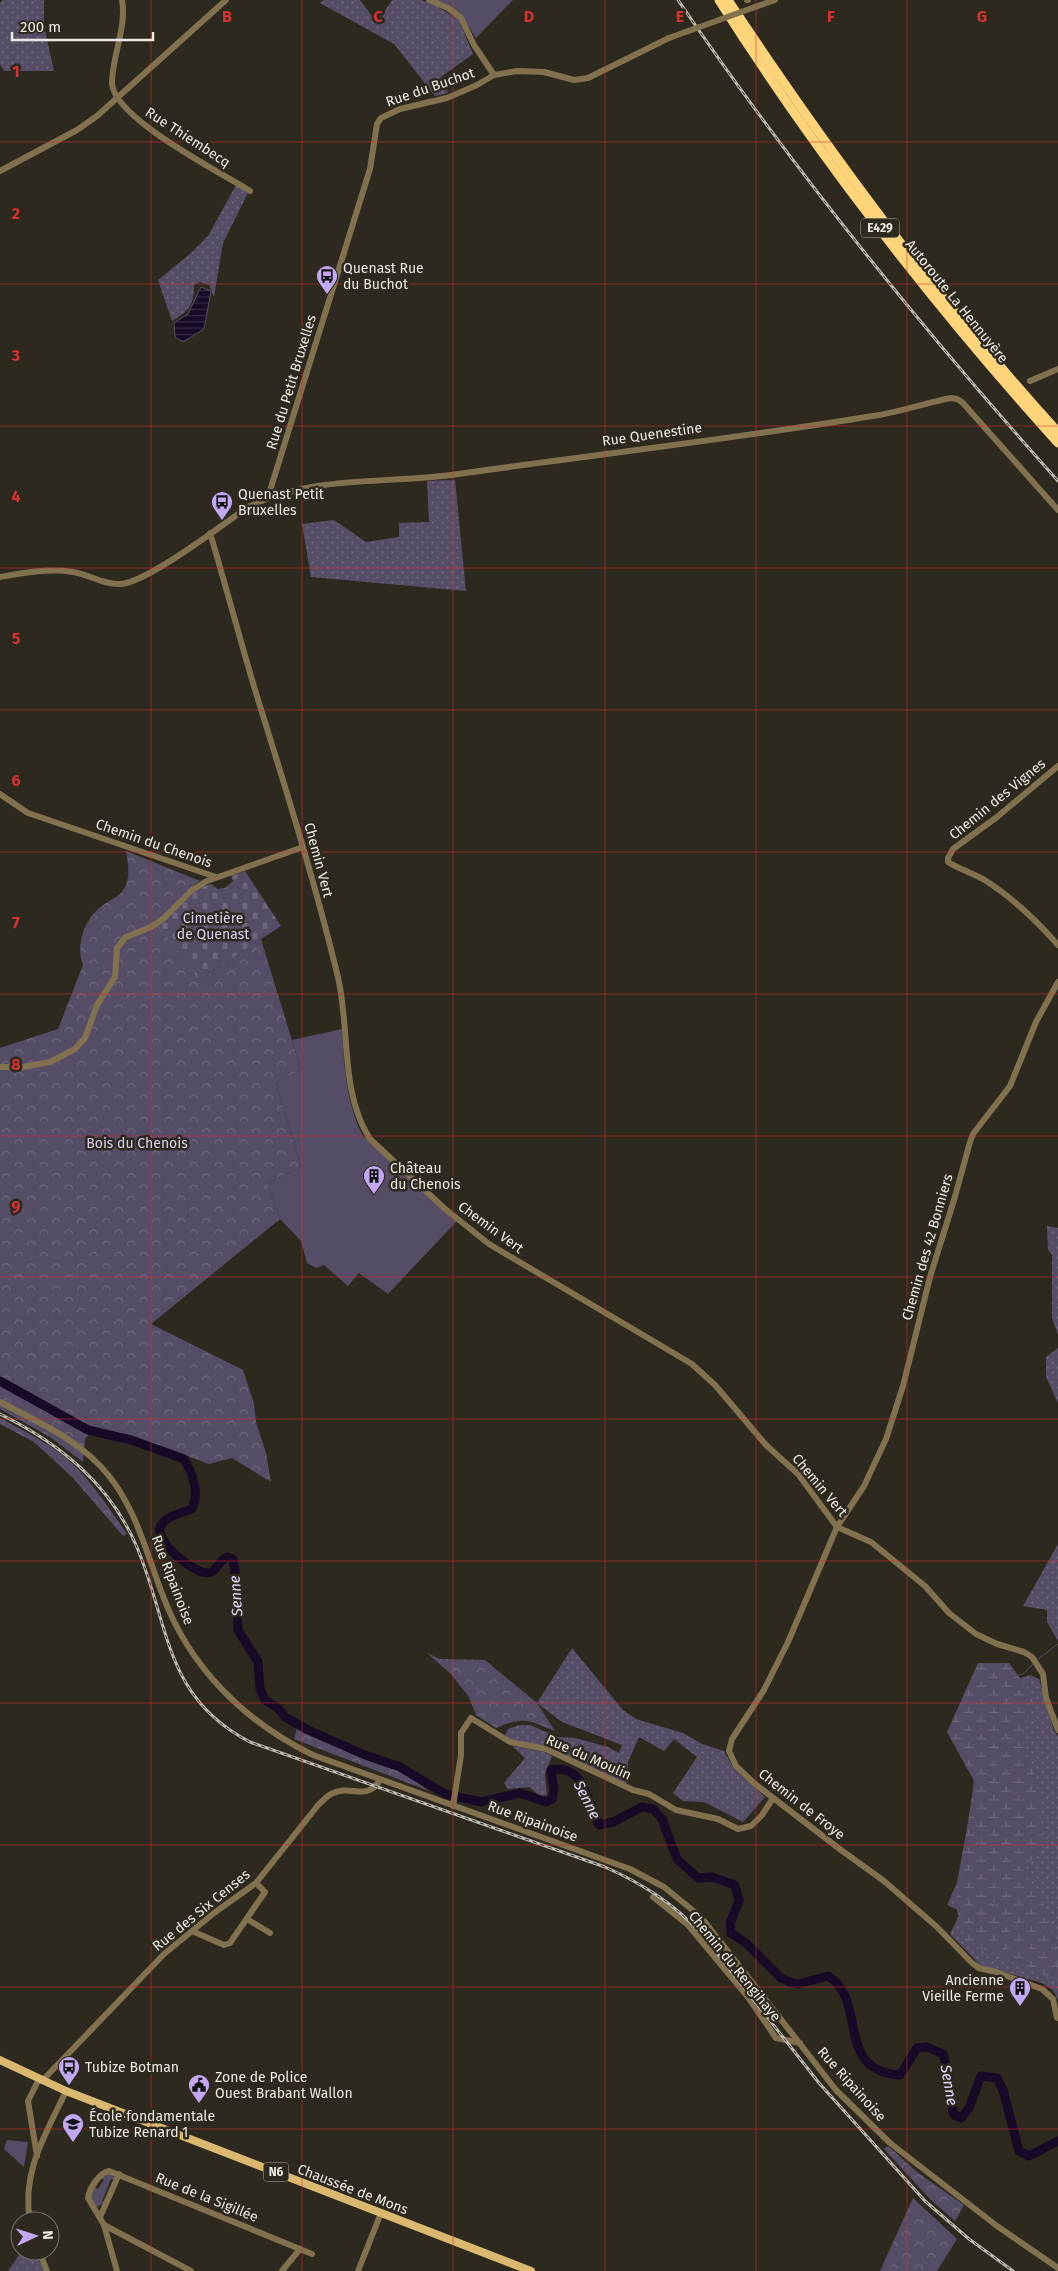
<svg xmlns="http://www.w3.org/2000/svg" width="1058" height="2271" font-family="'Fira Sans',sans-serif">
<style>
.grass{fill:url(#grass-dots)}
.forest{fill:url(#forest-crowns)}
.wetland{fill:url(#wetland-marsh)}
.cemetery{fill:url(#cemetery-stones)}
.green{fill:#554d66}
.water{fill:url(#water-rules);stroke:#564d5f}
.lines{fill:none;stroke-linecap:round;stroke-linejoin:round}
.stream{stroke:#564d5f;stroke-width:1}
.river{stroke:#160a27;stroke-width:9}
.minor{stroke:#81714f;stroke-width:6}
.major{stroke:#dab86f;stroke-width:8}
.highway{stroke:#fdd47a;stroke-width:9}
.rail-casing{stroke:#bdbab2;stroke-width:3}
.rail{stroke:#2e291e;stroke-width:1;stroke-dasharray:4;stroke-linecap:butt}
.minor-bridge{stroke:#81714f;stroke-width:6}
.grid{fill:none;stroke:#d73231;stroke-width:1;stroke-opacity:0.55}
.labels{text-anchor:middle;stroke-width:5;stroke-linejoin:round;paint-order:stroke}
.shield{fill:#2e291e;stroke:#b4b0a8;stroke-width:1}
.shield-label{font-size:12px;font-weight:bold;fill:#edeae3}
.street-label{font-size:14px;fill:#edeae3;stroke:#2e291e}
.poi-label{font-size:14px;fill:#edeae3;stroke:#2e291e;text-anchor:start}
.park-label{font-size:14px;fill:#dcd0f6;stroke:#2e291e}
.water-label{font-size:15px;font-style:italic;fill:#e3d7fd;stroke:#2e291e}
.grid-label{font-size:16px;text-anchor:middle;font-weight:bold;fill:#d73231;stroke:#2e291e;stroke-width:5;stroke-linejoin:round;paint-order:stroke}
</style>
<defs>
<pattern id="grass-dots" width="8" height="8" patternUnits="userSpaceOnUse" patternTransform="scale(1.25)"><rect width="8" height="8" fill="#554d66"/><path d="M2 2h.1M6 6h.1" fill="none" stroke="#6e677c" stroke-width="1.8" stroke-linecap="round"/></pattern>
<pattern id="forest-crowns" width="20" height="18" patternUnits="userSpaceOnUse" patternTransform="scale(1.25)"><rect width="20" height="18" fill="#554d66"/><path d="M2 6a3 3 0 1 1 6 0M12 15a3 3 0 1 1 6 0" fill="none" stroke="#6e677c"/></pattern>
<pattern id="wetland-marsh" width="20" height="14" patternUnits="userSpaceOnUse" patternTransform="scale(1.25)"><rect width="20" height="14" fill="#554d66"/><path d="M1 5h8M5 5V1M11 12h8M15 12V8" fill="none" stroke="#6e677c"/></pattern>
<pattern id="cemetery-stones" width="16" height="16" patternUnits="userSpaceOnUse" patternTransform="scale(1.25)"><rect width="16" height="16" fill="#554d66"/><path d="M2 7V4a2 2 0 0 1 4 0v3zM10 15v-3a2 2 0 0 1 4 0v3z" fill="#6e677c"/></pattern>
<pattern id="water-rules" width="6" height="5" patternUnits="userSpaceOnUse" patternTransform="scale(1.25)"><rect width="6" height="5" fill="#160a27"/><path d="M0 2.5h6" fill="none" stroke="#382e46"/></pattern>
</defs>
<rect width="100%" height="100%" fill="#2e291e"/>
<!-- grass -->
<g class="grass">
<polygon points="3,0 44,0 44,26 54,71 4,71 0,64 0,3"/>
<polygon points="324,0 360,0 377,23 392,0 421,0 433,4 459,20 473,54 441,77 448,93 435,96 394,44 320,3"/>
<path d="M236,185L248,193L223,243L214,297L209,285L200,282L194,285C194,305 189,311 172,321L158,280L190,254L208,236Z"/>
<polygon points="455,480 466,591 311,577 302,524 334,520 366,542 399,537 399,523 429,522 427,481"/>
<polygon points="1047,1226 1058,1228 1058,1335 1052,1318 1052,1255 1048,1250"/>
<polygon points="1058,1348 1058,1403 1046,1377 1046,1357"/>
<polygon points="1058,1544 1058,1641 1047,1622 1047,1610 1023,1606"/>
<polygon points="572,1648 623,1710 636,1719 683,1733 702,1744 724,1751 734,1769 765,1797 743,1822 704,1802 683,1801 673,1793 697,1757 674,1739 664,1751 639,1737 628,1762 627,1785 578,1762 511,1740 505,1735 508,1729 519,1725 530,1725 558,1737 575,1738 608,1747 619,1753 622,1745 562,1722 537,1703"/>
<polygon points="1030,1675 1039,1679 1054,1731 1058,1736 1058,2000 1053,1990 1042,1983 980,1965 950,1934 961,1911 947,1905 957,1883 968,1822 1014,1680"/>
<polygon points="512,1746 545,1752 552,1756 545,1774 547,1795 540,1796 529,1787 508,1789 504,1783 525,1758"/>
<polygon points="22,2251 35,2251 44,2271 8,2271"/>
</g>
<!-- forest -->
<g class="forest">
<path d="M126,851L200,881L194,885L165,914L199,980L261,939L301,1070L276,1083L301,1167L268,1183L280,1219L151,1324L243,1370L254,1404L256,1422L266,1453L271,1482L232,1458L209,1464L136,1437L95,1428L85,1439L83,1462L50,1437L0,1409V1048L58,1029L83,965C75,945 85,918 102,906C108,901 120,896 124,889C131,877 128,864 126,851Z"/>
<path d="M0,1418C25,1432 54,1445 75,1466C95,1486 111,1511 127,1534L123,1536L73,1478L34,1442L0,1424Z"/>
<path d="M427,1653L440,1659L485,1660L537,1703L555,1731C527,1720 524,1716 496,1728L476,1715L469,1697L451,1674Z"/>
<polygon points="298,1724 398,1768 429,1791 294,1739"/>
<polygon points="888,2146 917,2172 964,2205 955,2221 930,2199 884,2149"/>
<polygon points="913,2198 957,2239 937,2271 880,2271"/>
</g>
<!-- wetland -->
<polygon class="wetland" points="978,1663 1009,1663 1033,1696 1022,1739 1037,1782 1045,1847 1023,1868 1048,1912 1058,1954 1058,1981 965,1942 956,1906 974,1781 947,1732"/>
<!-- cemetery -->
<polygon class="cemetery" points="245,871 281,926 199,980 159,925 197,889 211,884 218,889 225,888 233,881 231,876"/>
<!-- green -->
<g class="green">
<polygon points="435,0 513,0 476,38 461,15"/>
<path d="M342,1029C344,1065 346,1103 363,1136L457,1221L388,1294L359,1273L348,1286L324,1265L316,1268L307,1263L301,1241L280,1219L268,1183L301,1167L276,1083L301,1070L292,1040Z"/>
<polygon points="7,2140 28,2142 24,2167 4,2149"/>
<polygon points="104,2174 113,2174 115,2180 111,2179 102,2201 105,2202 97,2207 91,2202 90,2194 95,2187 98,2189 104,2180 101,2177"/>
</g>
<!-- water -->
<polygon class="water" points="201,287 211,291 204,329 183,342 175,337 174,323 188,314"/>
<g class="lines">
<!-- stream -->
<g class="stream">
<polyline points="1058,1235 1053,1239 1053,1248 1058,1254"/>
<polyline points="1058,1295 1058,1300"/>
<polyline points="1058,1357 1054,1367 1058,1382"/>
<polyline points="1058,1612 1050,1614 1049,1619 1058,1634"/>
<polyline points="1037,1660 1058,1644"/>
<path d="M1034,1663L1023,1674L993,1680L969,1721L974,1733L1003,1734L1006,1738L1002,1750L992,1758L998,1768L1012,1770L1009,1794L1021,1799L1024,1808C1010,1820 995,1824 980,1834L981,1846L985,1854L965,1876L980,1881L987,1875L997,1888L992,1900L997,1910L993,1915L981,1918L974,1935L985,1952L995,1954L1015,1947L1029,1949L1048,1957L1058,1970"/>
</g>
<!-- river -->
<path class="river" d="M0,1381L88,1430L131,1440L184,1459C193,1474 200,1492 192,1509C183,1513 163,1516 160,1528C156,1542 194,1574 208,1573C217,1572 219,1560 227,1557L233,1559L235,1570L238,1630L258,1662L260,1689L265,1700L278,1708L285,1717L308,1730L365,1755L400,1767L445,1794L481,1802L520,1793L546,1802L552,1799L554,1790L551,1770C585,1763 587,1803 599,1825L613,1822L642,1807L653,1809L662,1819L677,1859L698,1878L712,1877L735,1885L739,1901L730,1923L731,1933L746,1943L781,1978L790,1982L798,1984L828,1976C868,1999 834,2071 900,2075L917,2048L927,2047L943,2054C951,2074 948,2095 954,2115L961,2118L969,2108L981,2076L997,2078L1003,2090L1019,2151L1029,2156L1058,2141"/>
<!-- minor -->
<g class="minor">
<path d="M122,0C127,27 112,56 112,83C113,118 220,172 250,191"/>
<polyline points="429,0 448,8 461,18 474,45 494,75"/>
<polyline points="747,0 748,0"/>
<polyline points="755,7 775,0"/>
<polyline points="0,171 77,130 97,116 226,0"/>
<polyline points="1030,381 1058,369"/>
<polyline points="268,497 370,169 377,124 381,118 400,109 447,98 477,85 494,75 517,71 544,72 574,80 588,78 669,38"/>
<path d="M210,533C226,586 240,640 256,693C285,786 314,879 337,973C351,1027 339,1091 370,1139L444,1208L489,1244L692,1364L715,1385L766,1445L798,1474L837,1527L871,1542L925,1586L949,1613L976,1634L997,1644L1024,1652L1032,1657L1043,1674L1046,1698L1058,1730"/>
<path d="M0,577C23,573 49,568 73,572C89,574 103,585 121,584C148,582 222,525 248,507C313,475 382,484 451,475C592,455 733,439 873,416C900,412 925,403 951,398L957,399L962,402L1058,510"/>
<path d="M1058,766L997,817L953,849L948,858V862C959,869 972,873 983,879C1012,897 1036,920 1058,945"/>
<polyline points="0,794 28,813 216,877"/>
<polyline points="0,1067 23,1067 50,1062 75,1049 85,1038 97,1005 115,977 117,948 126,937 151,927 164,918 192,890 207,881 303,847"/>
<path d="M0,1402C38,1422 82,1441 109,1476C137,1511 147,1555 163,1596C190,1668 245,1722 313,1755L630,1869L664,1887L701,1917L836,2090L890,2143L997,2226L1058,2268"/>
<polyline points="453,1806 461,1755 461,1733 471,1718 510,1742 546,1749 633,1790 649,1794 676,1810 718,1819 738,1829 751,1826 762,1815 773,1798"/>
<polyline points="653,1897 688,1925 748,1997 776,2038 800,2043"/>
<polyline points="247,1919 270,1933"/>
<polyline points="192,1931 224,1945 230,1943 265,1892 256,1883"/>
<polyline points="1057,2018 1053,1999 1042,1989 996,1972 979,1968 972,1963 937,1927 884,1881 841,1850 755,1784 736,1766 729,1751 732,1739 764,1690 788,1642 837,1527 864,1486 886,1439 903,1386 930,1277 954,1200 970,1142 973,1134 1010,1086 1036,1022 1058,982"/>
<path d="M42,2081L164,1954L214,1913L256,1883L319,1804C323,1801 327,1796 331,1794C351,1783 365,1803 380,1780"/>
<polyline points="37,2156 28,2101 39,2079"/>
<polyline points="100,2217 119,2174"/>
<path d="M30,2221C21,2172 46,2134 66,2091"/>
<polyline points="104,2225 191,2271"/>
<polyline points="39,2251 47,2271"/>
<path d="M117,2271L104,2225L88,2198C89,2189 99,2173 109,2171L312,2254"/>
<polyline points="282,2271 300,2249"/>
<polyline points="358,2271 381,2213"/>
</g>
<!-- major -->
<polyline class="major" points="0,2060 66,2091 531,2271"/>
<!-- highway -->
<g class="highway">
<path d="M719,0C816,154 936,308 1058,443"/>
<path d="M728,0C828,151 936,298 1058,432"/>
</g>
<!-- rail casing -->
<g class="rail-casing">
<g id="rail">
<path d="M678,0C793,169 922,329 1058,481"/>
<path d="M0,1414C59,1443 109,1483 136,1545C170,1624 163,1697 250,1742L605,1867C643,1884 673,1903 702,1934L819,2083L925,2201L969,2239L1013,2271"/>
</g>
</g>
<!-- rail -->
<use href="#rail" class="rail"/>
<!-- minor-bridge -->
<polyline class="minor-bridge" points="669,38 755,7"/>
</g>
<!-- grid -->
<path class="grid" d="M151,0V2271M302,0V2271M453,0V2271M605,0V2271M756,0V2271M907,0V2271M0,142H1058M0,284H1058M0,426H1058M0,568H1058M0,710H1058M0,852H1058M0,994H1058M0,1136H1058M0,1277H1058M0,1419H1058M0,1561H1058M0,1703H1058M0,1845H1058M0,1987H1058M0,2129H1058"/>
<!-- icons -->
<defs>
<g id="bus-pin" transform="scale(1.125)"><path d="M0 17L-7.5 6A9.5 9.5 0 1 1 7.5 6Z" fill="#c2a8f3" stroke="#2e291e"/><path d="M-5-6H5V4H4V6H2V4H-2V6H-4V4H-5ZM-3.5-4V0h7V-4ZM-3.5 1.2v1.5H-2V1.2ZM2 1.2v1.5H3.5V1.2Z" fill="#111"/></g>
<g id="building-pin" transform="scale(1.125)"><path d="M0 17L-7.5 6A9.5 9.5 0 1 1 7.5 6Z" fill="#c2a8f3" stroke="#2e291e"/><path d="M-4-6H4V6H1V3H-1V6H-4ZM-2.5-4.3h1.7v1.8h-1.7ZM.8-4.3h1.7v1.8H.8ZM-2.5-1h1.7V.8h-1.7ZM.8-1h1.7V.8H.8Z" fill="#111"/></g>
<g id="civic-pin" transform="scale(1.125)"><path d="M0 17L-7.5 6A9.5 9.5 0 1 1 7.5 6Z" fill="#c2a8f3" stroke="#2e291e"/><path d="M-.6-6.5H3V-4.5H.6V-3L4-1V1h2V6H-6V1h2V-1L-.6-3ZM-1.2 2.5V6h2.4V2.5Z" fill="#111"/></g>
<g id="school-pin" transform="scale(1.125)"><path d="M0 17L-7.5 6A9.5 9.5 0 1 1 7.5 6Z" fill="#c2a8f3" stroke="#2e291e"/><path d="M0-5L7-2L0 1L-7-2ZM-4 1L0 2.5L4 1V4Q0 6-4 4Z" fill="#111"/></g>
</defs>
<g fill-rule="evenodd">
<use href="#bus-pin" x="327" y="276"/>
<use href="#bus-pin" x="222" y="502"/>
<use href="#building-pin" x="374" y="1176"/>
<use href="#building-pin" x="1020" y="1988"/>
<use href="#bus-pin" x="69" y="2067"/>
<use href="#civic-pin" x="199" y="2085"/>
<use href="#school-pin" x="73" y="2124"/>
</g>
<g class="labels">
<!-- shield labels -->
<g class="shield">
<rect x="861" y="218.5" width="38" height="19" rx="4"/>
<rect x="263.5" y="2162.5" width="25" height="19" rx="4"/>
</g>
<g class="shield-label">
<text x="880" y="232">E429</text>
<text x="276" y="2176">N6</text>
</g>
<!-- street labels -->
<g class="street-label">
<text transform="translate(430 87) rotate(-19)" y="5">Rue du Buchot</text>
<text transform="translate(188 137) rotate(33)" y="5">Rue Thiembecq</text>
<text transform="translate(957 301) rotate(51)" y="5">Autoroute La Hennuyère</text>
<text transform="translate(291 382) rotate(-73)" y="5">Rue du Petit Bruxelles</text>
<text transform="translate(652 434) rotate(-8)" y="5">Rue Quenestine</text>
<text transform="translate(997 799) rotate(-39)" y="5">Chemin des Vignes</text>
<text transform="translate(154 843) rotate(19)" y="5">Chemin du Chenois</text>
<text transform="translate(319 860) rotate(75)" y="5">Chemin Vert</text>
<text transform="translate(491 1227) rotate(36)" y="5">Chemin Vert</text>
<text transform="translate(927 1247) rotate(-74)" y="5">Chemin des 42 Bonniers</text>
<text transform="translate(820 1485) rotate(50)" y="5">Chemin Vert</text>
<text transform="translate(173 1580) rotate(69)" y="5">Rue Ripainoise</text>
<text transform="translate(589 1757) rotate(24)" y="5">Rue du Moulin</text>
<text transform="translate(802 1804) rotate(38)" y="5">Chemin de Froye</text>
<text transform="translate(533 1821) rotate(20)" y="5">Rue Ripainoise</text>
<text transform="translate(201 1910) rotate(-39)" y="5">Rue des Six Censes</text>
<text transform="translate(735 1966) rotate(51)" y="5">Chemin du Rengihaye</text>
<text transform="translate(852 2084) rotate(48)" y="5">Rue Ripainoise</text>
<text transform="translate(353 2189) rotate(21)" y="5">Chaussée de Mons</text>
<text transform="translate(207 2197) rotate(22)" y="5">Rue de la Sigillée</text>
</g>
<!-- poi labels -->
<g class="poi-label">
<text x="343" y="273">Quenast Rue<tspan x="343" dy="16">du Buchot</tspan></text>
<text x="238" y="499">Quenast Petit<tspan x="238" dy="16">Bruxelles</tspan></text>
<text x="390" y="1173">Château<tspan x="390" dy="16">du Chenois</tspan></text>
<text x="1004" y="1985" text-anchor="end">Ancienne<tspan x="1004" dy="16">Vieille Ferme</tspan></text>
<text x="85" y="2072">Tubize Botman</text>
<text x="215" y="2082">Zone de Police<tspan x="215" dy="16">Ouest Brabant Wallon</tspan></text>
<text x="89" y="2121">École fondamentale<tspan x="89" dy="16">Tubize Renard 1</tspan></text>
</g>
<!-- park labels -->
<g class="park-label">
<text x="213" y="923">Cimetière<tspan x="213" dy="16">de Quenast</tspan></text>
<text x="137" y="1148">Bois du Chenois</text>
</g>
<!-- water labels -->
<g class="water-label">
<text transform="translate(236 1596) rotate(-94)" y="5">Senne</text>
<text transform="translate(587 1800) rotate(63)" y="5">Senne</text>
<text transform="translate(949 2085) rotate(80)" y="5">Senne</text>
</g>
</g>
<g class="grid-label">
<text x="227" y="22">B</text>
<text x="378" y="22">C</text>
<text x="529" y="22">D</text>
<text x="680" y="22">E</text>
<text x="831" y="22">F</text>
<text x="982" y="22">G</text>
<text x="16" y="77">1</text>
<text x="16" y="219">2</text>
<text x="16" y="361">3</text>
<text x="16" y="502">4</text>
<text x="16" y="644">5</text>
<text x="16" y="786">6</text>
<text x="16" y="928">7</text>
<text x="16" y="1070">8</text>
<text x="16" y="1212">9</text>
</g>
<!-- north arrow -->
<g transform="translate(35 2236) rotate(86)"><circle r="24" fill="#2e291e" stroke="#7a766d"/>
<path d="M0-4L9 19L0 12L-9 19Z" fill="#c2a8f3"/>
<text y="-8" font-size="14" font-weight="bold" text-anchor="middle" fill="#edeae3">N</text>
</g>
<!-- scale -->
<path d="M12 32v8h141v-8" fill="none" stroke="#edeae3" stroke-width="2.5"/>
<text x="20" y="32" font-size="15" fill="#edeae3" stroke="#2e291e" stroke-width="4" paint-order="stroke">200 m</text>
</svg>
